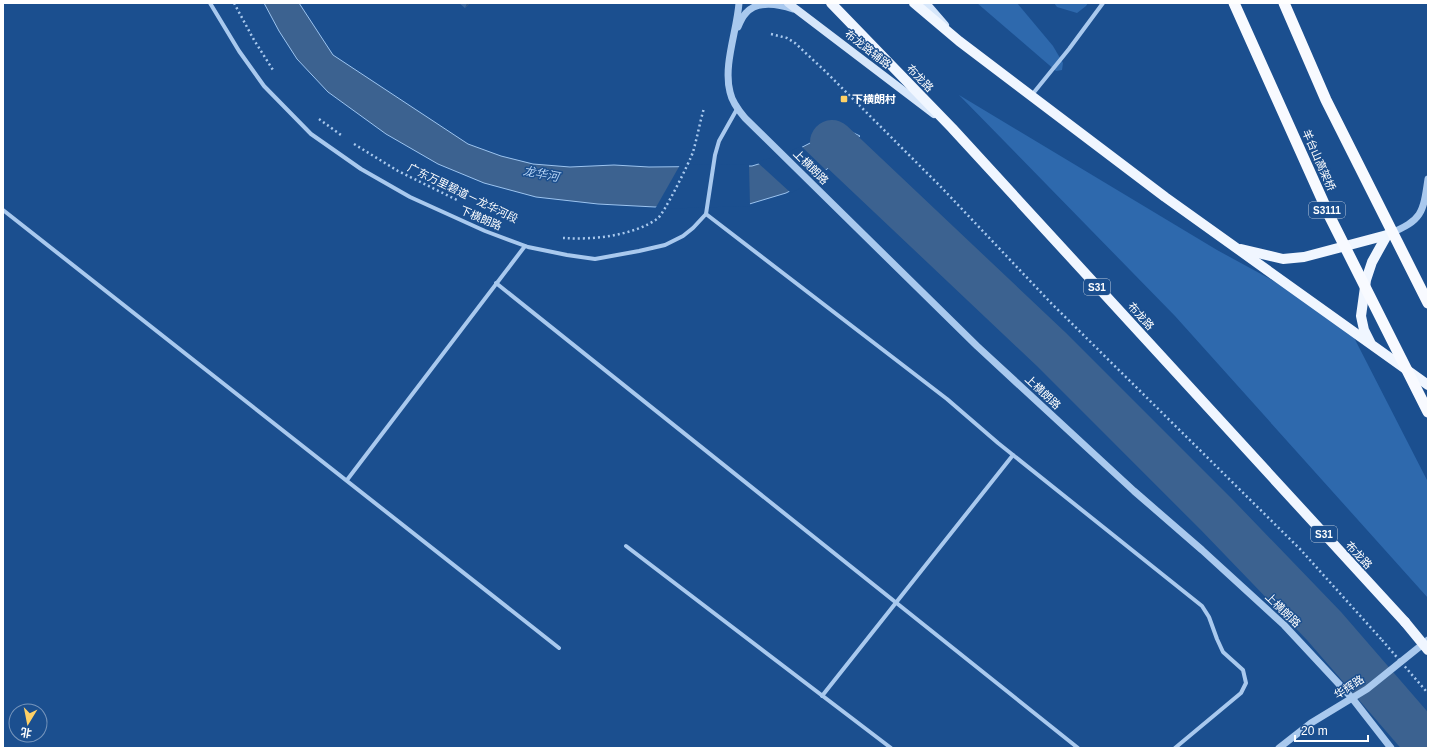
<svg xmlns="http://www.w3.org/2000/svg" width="1431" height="751" font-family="Helvetica,'Noto Sans SC',sans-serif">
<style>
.green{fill:#2e69ad}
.water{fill:#3c6290;stroke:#9cc4f0}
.pier{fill:#1b4f8f}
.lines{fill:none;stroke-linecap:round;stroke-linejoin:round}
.river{stroke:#3c6290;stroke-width:44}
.path{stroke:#a9c9ee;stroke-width:2.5;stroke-dasharray:2 3;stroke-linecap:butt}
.minor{stroke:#a9c9ee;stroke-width:4}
.tertiary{stroke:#a9c9ee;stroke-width:7}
.secondary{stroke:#d6e6fa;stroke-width:8}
.primary{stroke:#f0f6ff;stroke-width:10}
.path-bridge{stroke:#a9c9ee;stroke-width:2.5;stroke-dasharray:2 3;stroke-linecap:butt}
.primary-bridge{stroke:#f0f6ff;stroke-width:10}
.trunk-bridge{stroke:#f8faff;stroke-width:11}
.wall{fill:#3a679d}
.shaded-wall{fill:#305480}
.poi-dot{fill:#ffd166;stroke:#1b4f8f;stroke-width:1.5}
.labels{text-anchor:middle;stroke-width:3;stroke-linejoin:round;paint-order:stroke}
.shield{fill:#1b4f8f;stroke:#bbcadd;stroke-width:1}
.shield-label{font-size:10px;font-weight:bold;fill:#fff}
.street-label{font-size:11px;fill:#fff;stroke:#1b4f8f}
.poi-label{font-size:11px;font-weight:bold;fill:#fff;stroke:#1b4f8f;text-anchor:start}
.water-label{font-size:12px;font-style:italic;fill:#b5d3f5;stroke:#1b4f8f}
</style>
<rect width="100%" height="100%" fill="#1b4f8f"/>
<!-- green -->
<g class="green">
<polygon points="977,3 1017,3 1053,46 1063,63 1062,70 1056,71"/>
<polygon points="1054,3 1088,3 1086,6 1077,13 1057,7"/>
<polygon points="959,95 1217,250 1345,320 1428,482 1428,598 1175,316"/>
</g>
<!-- water -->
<polygon class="water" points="264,3 299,3 333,55 468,144 501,156 533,164 570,167 614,165 649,167 752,166 785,156 814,141 833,123 860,136 847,147 839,160 815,178 786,193 746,205 655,207 598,204 536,197 484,183 438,164 386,134 328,92 297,59 279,31"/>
<!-- pier -->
<g class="pier">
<polygon points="801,146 827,171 816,180 791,193 757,162 784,154"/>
<polygon points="749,164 750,206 655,209 680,165"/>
</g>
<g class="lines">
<!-- river -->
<polyline class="river" points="832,142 1052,350 1216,514 1324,626 1428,746"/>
<!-- path -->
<g class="path">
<polyline points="234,3 254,40 273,70"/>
<polyline points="771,34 787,38 795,43 825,71 942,188 1051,303 1300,549 1382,640"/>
<polyline points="319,119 341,135"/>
<polyline points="354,144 398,171 459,201"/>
<path d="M563,238C593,240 632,236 657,219C663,216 690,161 693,152C697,138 700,122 704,108"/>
</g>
<!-- minor -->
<g class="minor">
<polyline points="210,3 239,51 264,86 311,134 361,169 410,197 485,231 528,247 567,255 595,259 639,251 665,245 683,236 693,228 706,214 715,155 719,141 737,109"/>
<polyline points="1031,96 1069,49 1103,3"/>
<polyline points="3,210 559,648"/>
<polyline points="706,214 947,399 998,443 1202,606 1209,617 1217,639 1223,652 1243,670 1246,683 1241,693 1175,748"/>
<polyline points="496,283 1078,748"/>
<polyline points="347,480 525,246"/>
<polyline points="626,546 891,748"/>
<polyline points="822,696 1013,455"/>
</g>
<!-- tertiary -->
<g class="tertiary">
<path d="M739,3C737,31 723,65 730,92C732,102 739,111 745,118L977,346L1134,491L1202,550L1284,625L1352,698L1391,748"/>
<path d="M738,27C740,22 742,17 746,13C757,0 779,4 793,9"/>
<path d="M1389,234C1422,220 1423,214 1428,179"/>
<polyline points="1279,748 1311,723 1367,689 1428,640"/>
</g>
<!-- secondary -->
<g class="secondary">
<polyline points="788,3 934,114"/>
<polyline points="926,3 945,25"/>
</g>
<!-- primary -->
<g class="primary">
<polyline points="831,3 952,128 1405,622"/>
<polyline points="914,3 959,41 1165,197 1428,385"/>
<polyline points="1241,249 1283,259 1304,257 1387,235"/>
<polyline points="1370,342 1364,330 1361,316 1366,280 1372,262 1387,235"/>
</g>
<!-- path-bridge -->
<polyline class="path-bridge" points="1382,640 1426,691"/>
<!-- primary-bridge -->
<polyline class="primary-bridge" points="1405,622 1428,650"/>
<!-- trunk-bridge -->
<g class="trunk-bridge">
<polyline points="1234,3 1330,217 1428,412"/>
<polyline points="1284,3 1326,100 1428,303"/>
</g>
</g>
<!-- wall -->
<polygon class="wall" points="459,3 470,3 465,8"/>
<!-- shaded-wall -->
<polygon class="shaded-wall" points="467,3 470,3 465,8"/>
<!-- markers -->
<rect class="poi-dot" x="840" y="95" width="8" height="8" rx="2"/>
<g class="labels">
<!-- shield labels -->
<g class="shield">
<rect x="1309" y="202" width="36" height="16" rx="3"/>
<rect x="1084" y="279" width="26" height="16" rx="3"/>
<rect x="1311" y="526" width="26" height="16" rx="3"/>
</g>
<g class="shield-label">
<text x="1327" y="214">S3111</text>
<text x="1097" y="291">S31</text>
<text x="1324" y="538">S31</text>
</g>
<!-- street labels -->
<g class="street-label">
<text transform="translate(868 49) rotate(38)" y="4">布龙路辅路</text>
<text transform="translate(920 78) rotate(46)" y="4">布龙路</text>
<text transform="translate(1319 160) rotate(66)" y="4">羊台山高架桥</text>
<text transform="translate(811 167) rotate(45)" y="4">上横朗路</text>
<text transform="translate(463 193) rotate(26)" y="4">广东万里碧道－龙华河段</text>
<text transform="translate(481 218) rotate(23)" y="4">下横朗路</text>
<text transform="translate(1141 316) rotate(48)" y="4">布龙路</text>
<text transform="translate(1043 392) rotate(43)" y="4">上横朗路</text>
<text transform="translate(1359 555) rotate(47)" y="4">布龙路</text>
<text transform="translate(1283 610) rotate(44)" y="4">上横朗路</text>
<text transform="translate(1349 687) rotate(-33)" y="4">华辉路</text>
</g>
<!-- poi labels -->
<g class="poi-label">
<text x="852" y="103">下横朗村</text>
</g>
<!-- water labels -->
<g class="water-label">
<text transform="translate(541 174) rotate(11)" y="4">龙华河</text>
</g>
</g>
<!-- border -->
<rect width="1431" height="751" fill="none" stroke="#ffffff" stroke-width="8"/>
<!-- north arrow -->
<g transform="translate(28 723) rotate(190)"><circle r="19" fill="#1b4f8f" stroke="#7695bc"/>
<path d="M0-3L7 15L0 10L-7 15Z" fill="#ffd166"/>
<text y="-6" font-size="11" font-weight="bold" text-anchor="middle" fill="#ffffff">北</text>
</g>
<!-- scale -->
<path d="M1295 735v6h73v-6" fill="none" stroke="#ffffff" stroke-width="2"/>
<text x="1301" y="735" font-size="12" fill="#ffffff" stroke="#1b4f8f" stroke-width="3" paint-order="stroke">20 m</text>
</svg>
